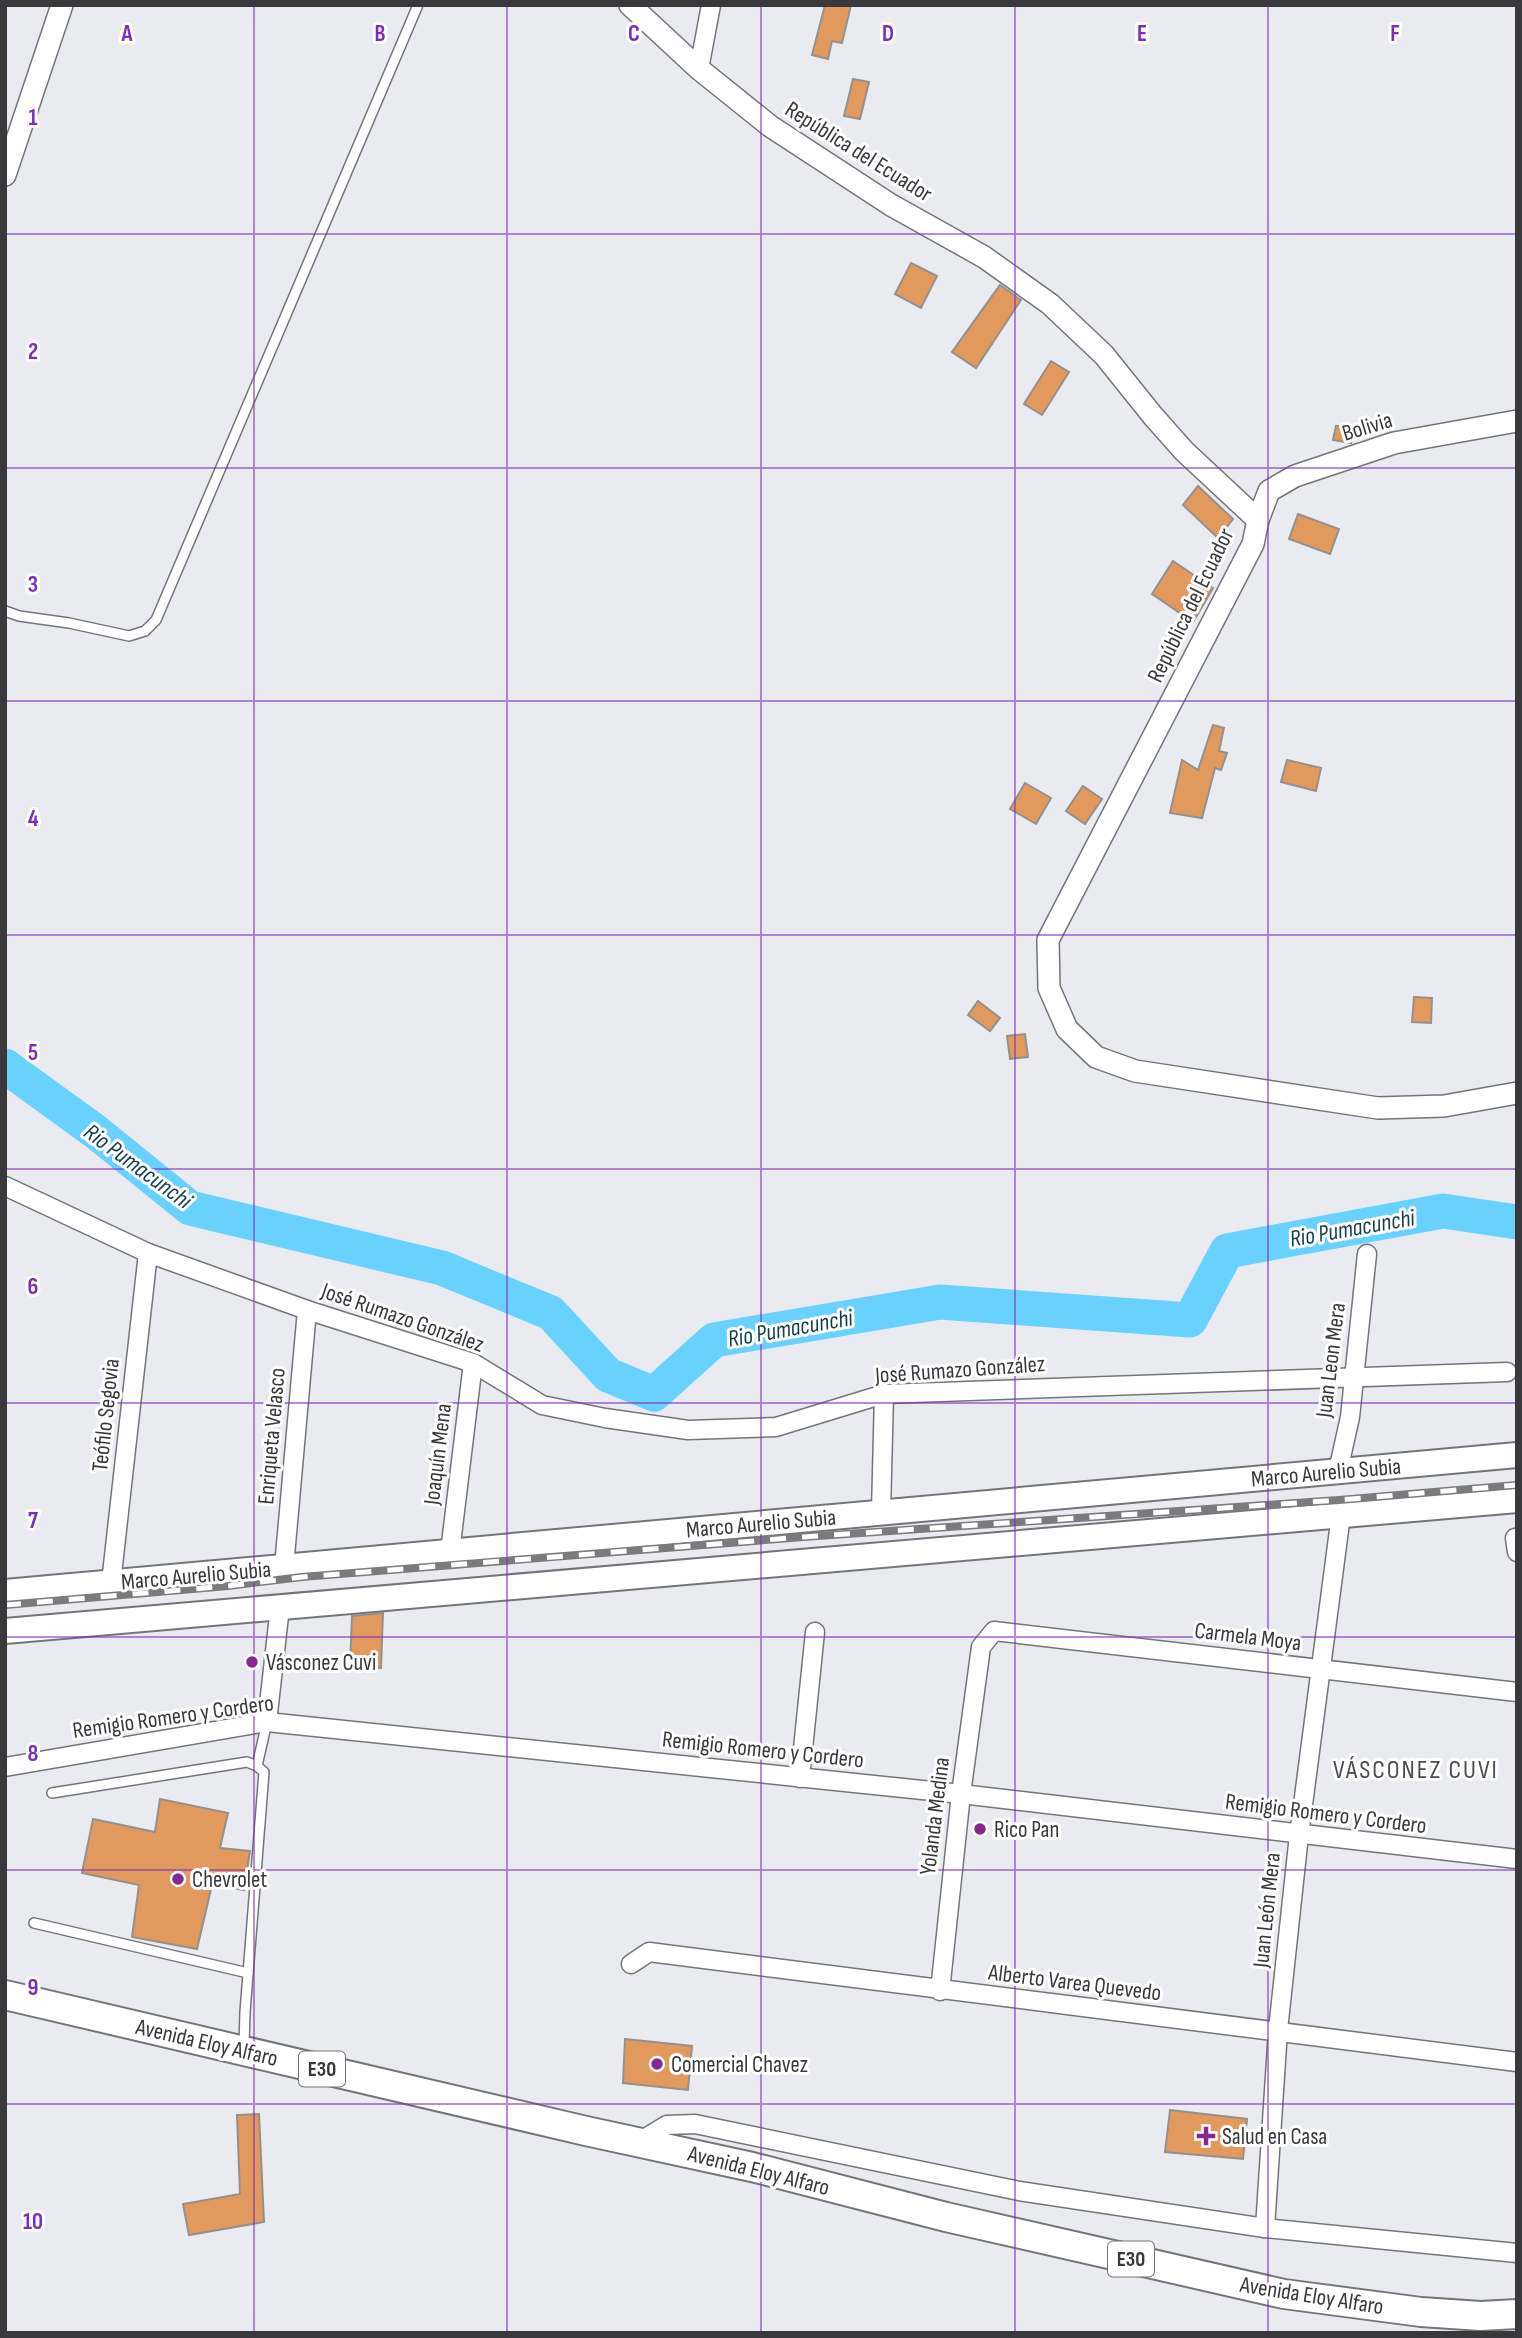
<svg xmlns="http://www.w3.org/2000/svg" width="1522" height="2338" font-family="'Sofia Sans Condensed',sans-serif">
<style>
.lines{fill:none;stroke-linecap:round;stroke-linejoin:round}
.river{stroke:#69d1fe;stroke-width:35}
.building{fill:#e2995d;stroke:#95908d;stroke-width:2}
.service-casing{stroke:#74757a;stroke-width:12}
.minor-casing{stroke:#74757a;stroke-width:21}
.tertiary-casing{stroke:#74757a;stroke-width:24}
.secondary-casing{stroke:#74757a;stroke-width:28}
.primary-casing{stroke:#74757a;stroke-width:32}
.service{stroke:#fff;stroke-width:9}
.minor{stroke:#fff;stroke-width:18}
.tertiary{stroke:#fff;stroke-width:21}
.secondary{stroke:#fff;stroke-width:24}
.primary{stroke:#fff;stroke-width:28}
.rail-casing{stroke:#7b7b7e;stroke-width:8}
.rail{stroke:#fff;stroke-width:5;stroke-dasharray:16;stroke-linecap:butt}
.grid{fill:none;stroke:#7b2cbf;stroke-width:2;stroke-opacity:0.55}
.poi-dot{fill:#892790;stroke:#fff;stroke-width:2.5}
.labels{text-anchor:middle;stroke-width:6;stroke-linejoin:round;paint-order:stroke}
.shield{fill:#fff;stroke:#747476;stroke-width:2}
.shield-label{font-size:21px;font-weight:bold;fill:#39393b}
.street-label{font-size:23px;fill:#39393b;stroke:#fff}
.poi-label{font-size:23px;fill:#39393b;stroke:#fff;text-anchor:start}
.water-label{font-size:24px;font-style:italic;fill:#103e51;stroke:#fff}
.quarter-label{font-size:26px;letter-spacing:2px;fill:#4c4c51;stroke:#fff}
.grid-label{font-size:23px;text-anchor:middle;font-weight:bold;fill:#7b2cbf;stroke:#fff;stroke-width:6;stroke-linejoin:round;paint-order:stroke}
</style>
<rect width="100%" height="100%" fill="#eaebf0"/>
<g class="lines">
<!-- river -->
<polyline class="river" points="5,1066 96,1132 190,1208 442,1268 551,1313 608,1375 654,1394 714,1340 940,1302 1190,1320 1227,1251 1443,1211 1517,1222"/>
</g>
<!-- building -->
<g class="building">
<polygon points="825,5 851,5 842,43 832,41 828,59 812,55"/>
<polygon points="853,79 869,82 860,119 844,116"/>
<polygon points="911,263 937,276 921,308 895,294"/>
<polygon points="1000,285 1021,300 976,368 952,352"/>
<polygon points="1051,361 1069,372 1042,415 1024,404"/>
<polygon points="1336,426 1356,427 1351,443 1333,440"/>
<polygon points="1198,486 1233,519 1218,538 1183,505"/>
<polygon points="1298,514 1339,529 1330,554 1289,539"/>
<polygon points="1173,561 1213,588 1193,622 1152,594"/>
<polygon points="1213,725 1224,728 1219,751 1227,753 1221,770 1215,768 1202,818 1170,813 1182,760 1198,770"/>
<polygon points="1287,760 1321,768 1316,791 1281,782"/>
<polygon points="1025,783 1051,798 1036,824 1010,809"/>
<polygon points="1083,786 1102,799 1085,824 1066,811"/>
<polygon points="1414,997 1432,998 1431,1023 1412,1022"/>
<polygon points="978,1001 1000,1018 990,1031 968,1015"/>
<polygon points="1025,1034 1028,1057 1010,1059 1007,1036"/>
<polygon points="383,1613 381,1668 350,1667 352,1616"/>
<polygon points="160,1799 228,1813 220,1848 250,1851 244,1890 212,1885 197,1949 132,1937 139,1885 82,1873 93,1819 155,1832"/>
<polygon points="625,2039 692,2046 688,2090 623,2083"/>
<polygon points="1170,2110 1247,2119 1243,2159 1165,2152"/>
<polygon points="259,2114 264,2222 189,2235 183,2204 240,2194 237,2115"/>
</g>
<g class="lines">
<!-- service casing -->
<g class="service-casing">
<g id="service">
<polyline points="5,611 19,616 69,623 129,636 145,631 156,620 418,5"/>
<polyline points="257,1766 267,1722"/>
<polyline points="52,1793 247,1762 257,1766 264,1772 245,2012 244,2045"/>
<polyline points="34,1923 248,1973"/>
</g>
</g>
<!-- minor casing -->
<g class="minor-casing">
<g id="minor">
<polyline points="699,69 711,5"/>
<polyline points="5,1186 148,1253 307,1310 473,1363 542,1405 605,1418 688,1430 776,1427 884,1394 1507,1372"/>
<polyline points="1338,1471 1350,1417 1367,1254"/>
<polyline points="881,1512 884,1394"/>
<polyline points="1515,1538 1517,1552"/>
<polyline points="450,1552 473,1363"/>
<polyline points="284,1567 307,1310"/>
<polyline points="111,1583 148,1253"/>
<polyline points="267,1722 280,1607"/>
<polyline points="5,1767 267,1722 961,1794 1517,1859"/>
<polyline points="800,1778 815,1632"/>
<path d="M631,1964L649,1952C938,1991 1228,2023 1517,2062"/>
<polyline points="940,1991 961,1794 981,1647 994,1631 1517,1692"/>
<polyline points="639,2142 667,2125 695,2124 1019,2191 1265,2228 1517,2253"/>
<polyline points="1265,2228 1278,2030 1299,1835 1341,1515"/>
</g>
</g>
<!-- tertiary casing -->
<g class="tertiary-casing">
<g id="tertiary">
<polyline points="630,5 699,69 770,126 891,205 984,257 1050,304 1104,355 1153,416 1184,451 1258,520"/>
<polyline points="5,175 62,5"/>
<polyline points="1517,421 1394,443 1295,476 1269,491 1258,520 1253,544 1048,940 1049,988 1067,1029 1096,1057 1135,1071 1378,1108 1444,1106 1517,1093"/>
</g>
</g>
<!-- secondary casing -->
<g class="secondary-casing">
<g id="secondary">
<polyline points="5,1592 1517,1455"/>
<polyline points="5,1631 1517,1500"/>
</g>
</g>
<!-- primary casing -->
<g class="primary-casing">
<polyline id="primary" points="5,1995 586,2131 752,2167 946,2217 1284,2294 1421,2312 1481,2316 1517,2314"/>
</g>
<!-- service -->
<use href="#service" class="service"/>
<!-- minor -->
<use href="#minor" class="minor"/>
<!-- tertiary -->
<use href="#tertiary" class="tertiary"/>
<!-- secondary -->
<use href="#secondary" class="secondary"/>
<!-- primary -->
<use href="#primary" class="primary"/>
<!-- rail casing -->
<g class="rail-casing">
<polyline id="rail" points="5,1605 228,1586 302,1577 803,1537 1339,1500 1517,1485"/>
</g>
<!-- rail -->
<use href="#rail" class="rail"/>
</g>
<!-- grid -->
<path class="grid" d="M254,5V2333M507,5V2333M761,5V2333M1015,5V2333M1268,5V2333M5,234H1517M5,468H1517M5,701H1517M5,935H1517M5,1169H1517M5,1403H1517M5,1637H1517M5,1870H1517M5,2104H1517"/>
<!-- markers -->
<g class="poi-dot">
<circle cx="252" cy="1662" r="7"/>
<circle cx="980" cy="1829" r="7"/>
<circle cx="178" cy="1879" r="7"/>
<circle cx="657" cy="2064" r="7"/>
<path d="M1202.5 2125.5h7v7h7v7h-7v7h-7v-7h-7v-7h7z"/>
</g>
<g class="labels">
<!-- shield labels -->
<g class="shield">
<rect x="299" y="2051.5" width="46" height="35" rx="5"/>
<rect x="1108" y="2241.5" width="46" height="35" rx="5"/>
</g>
<g class="shield-label">
<text x="322" y="2076">E30</text>
<text x="1131" y="2266">E30</text>
</g>
<!-- street labels -->
<g class="street-label">
<text transform="translate(859 151) rotate(32)" y="8">República del Ecuador</text>
<text transform="translate(1367 426) rotate(-17)" y="8">Bolivia</text>
<text transform="translate(1190 605) rotate(-64)" y="8">República del Ecuador</text>
<text transform="translate(403 1317) rotate(19)" y="8">José Rumazo González</text>
<text transform="translate(1330 1360) rotate(-83)" y="8">Juan Leon Mera</text>
<text transform="translate(960 1369) rotate(-4)" y="8">José Rumazo González</text>
<text transform="translate(105 1415) rotate(-84)" y="8">Teófilo Segovia</text>
<text transform="translate(271 1436) rotate(-85)" y="8">Enriqueta Velasco</text>
<text transform="translate(437 1454) rotate(-83)" y="8">Joaquín Mena</text>
<text transform="translate(1326 1472) rotate(-5)" y="8">Marco Aurelio Subia</text>
<text transform="translate(761 1523) rotate(-5)" y="8">Marco Aurelio Subia</text>
<text transform="translate(196 1575) rotate(-5)" y="8">Marco Aurelio Subia</text>
<text transform="translate(1248 1636) rotate(7)" y="8">Carmela Moya</text>
<text transform="translate(173 1716) rotate(-8)" y="8">Remigio Romero y Cordero</text>
<text transform="translate(763 1749) rotate(6)" y="8">Remigio Romero y Cordero</text>
<text transform="translate(1326 1813) rotate(7)" y="8">Remigio Romero y Cordero</text>
<text transform="translate(934 1816) rotate(-83)" y="8">Yolanda Medina</text>
<text transform="translate(1266 1910) rotate(-84)" y="8">Juan León Mera</text>
<text transform="translate(1075 1982) rotate(7)" y="8">Alberto Varea Quevedo</text>
<text transform="translate(207 2042) rotate(13)" y="8">Avenida Eloy Alfaro</text>
<text transform="translate(759 2170) rotate(14)" y="8">Avenida Eloy Alfaro</text>
<text transform="translate(1312 2295) rotate(9)" y="8">Avenida Eloy Alfaro</text>
</g>
<!-- poi labels -->
<g class="poi-label">
<text x="266" y="1670">Vásconez Cuvi</text>
<text x="994" y="1837">Rico Pan</text>
<text x="192" y="1887">Chevrolet</text>
<text x="671" y="2072">Comercial Chavez</text>
<text x="1222" y="2144">Salud en Casa</text>
</g>
<!-- water labels -->
<g class="water-label">
<text transform="translate(138 1166) rotate(36)" y="8">Rio Pumacunchi</text>
<text transform="translate(1352 1228) rotate(-10)" y="8">Rio Pumacunchi</text>
<text transform="translate(790 1328) rotate(-10)" y="8">Rio Pumacunchi</text>
</g>
<!-- quarter labels -->
<g class="quarter-label">
<text x="1416" y="1778">VÁSCONEZ CUVI</text>
</g>
</g>
<g class="grid-label">
<text x="127" y="41">A</text>
<text x="380" y="41">B</text>
<text x="634" y="41">C</text>
<text x="888" y="41">D</text>
<text x="1142" y="41">E</text>
<text x="1395" y="41">F</text>
<text x="33" y="125">1</text>
<text x="33" y="359">2</text>
<text x="33" y="592">3</text>
<text x="33" y="826">4</text>
<text x="33" y="1060">5</text>
<text x="33" y="1294">6</text>
<text x="33" y="1528">7</text>
<text x="33" y="1761">8</text>
<text x="33" y="1995">9</text>
<text x="33" y="2229">10</text>
</g>
<!-- border -->
<rect width="1522" height="2338" fill="none" stroke="#39393b" stroke-width="14"/>
</svg>
